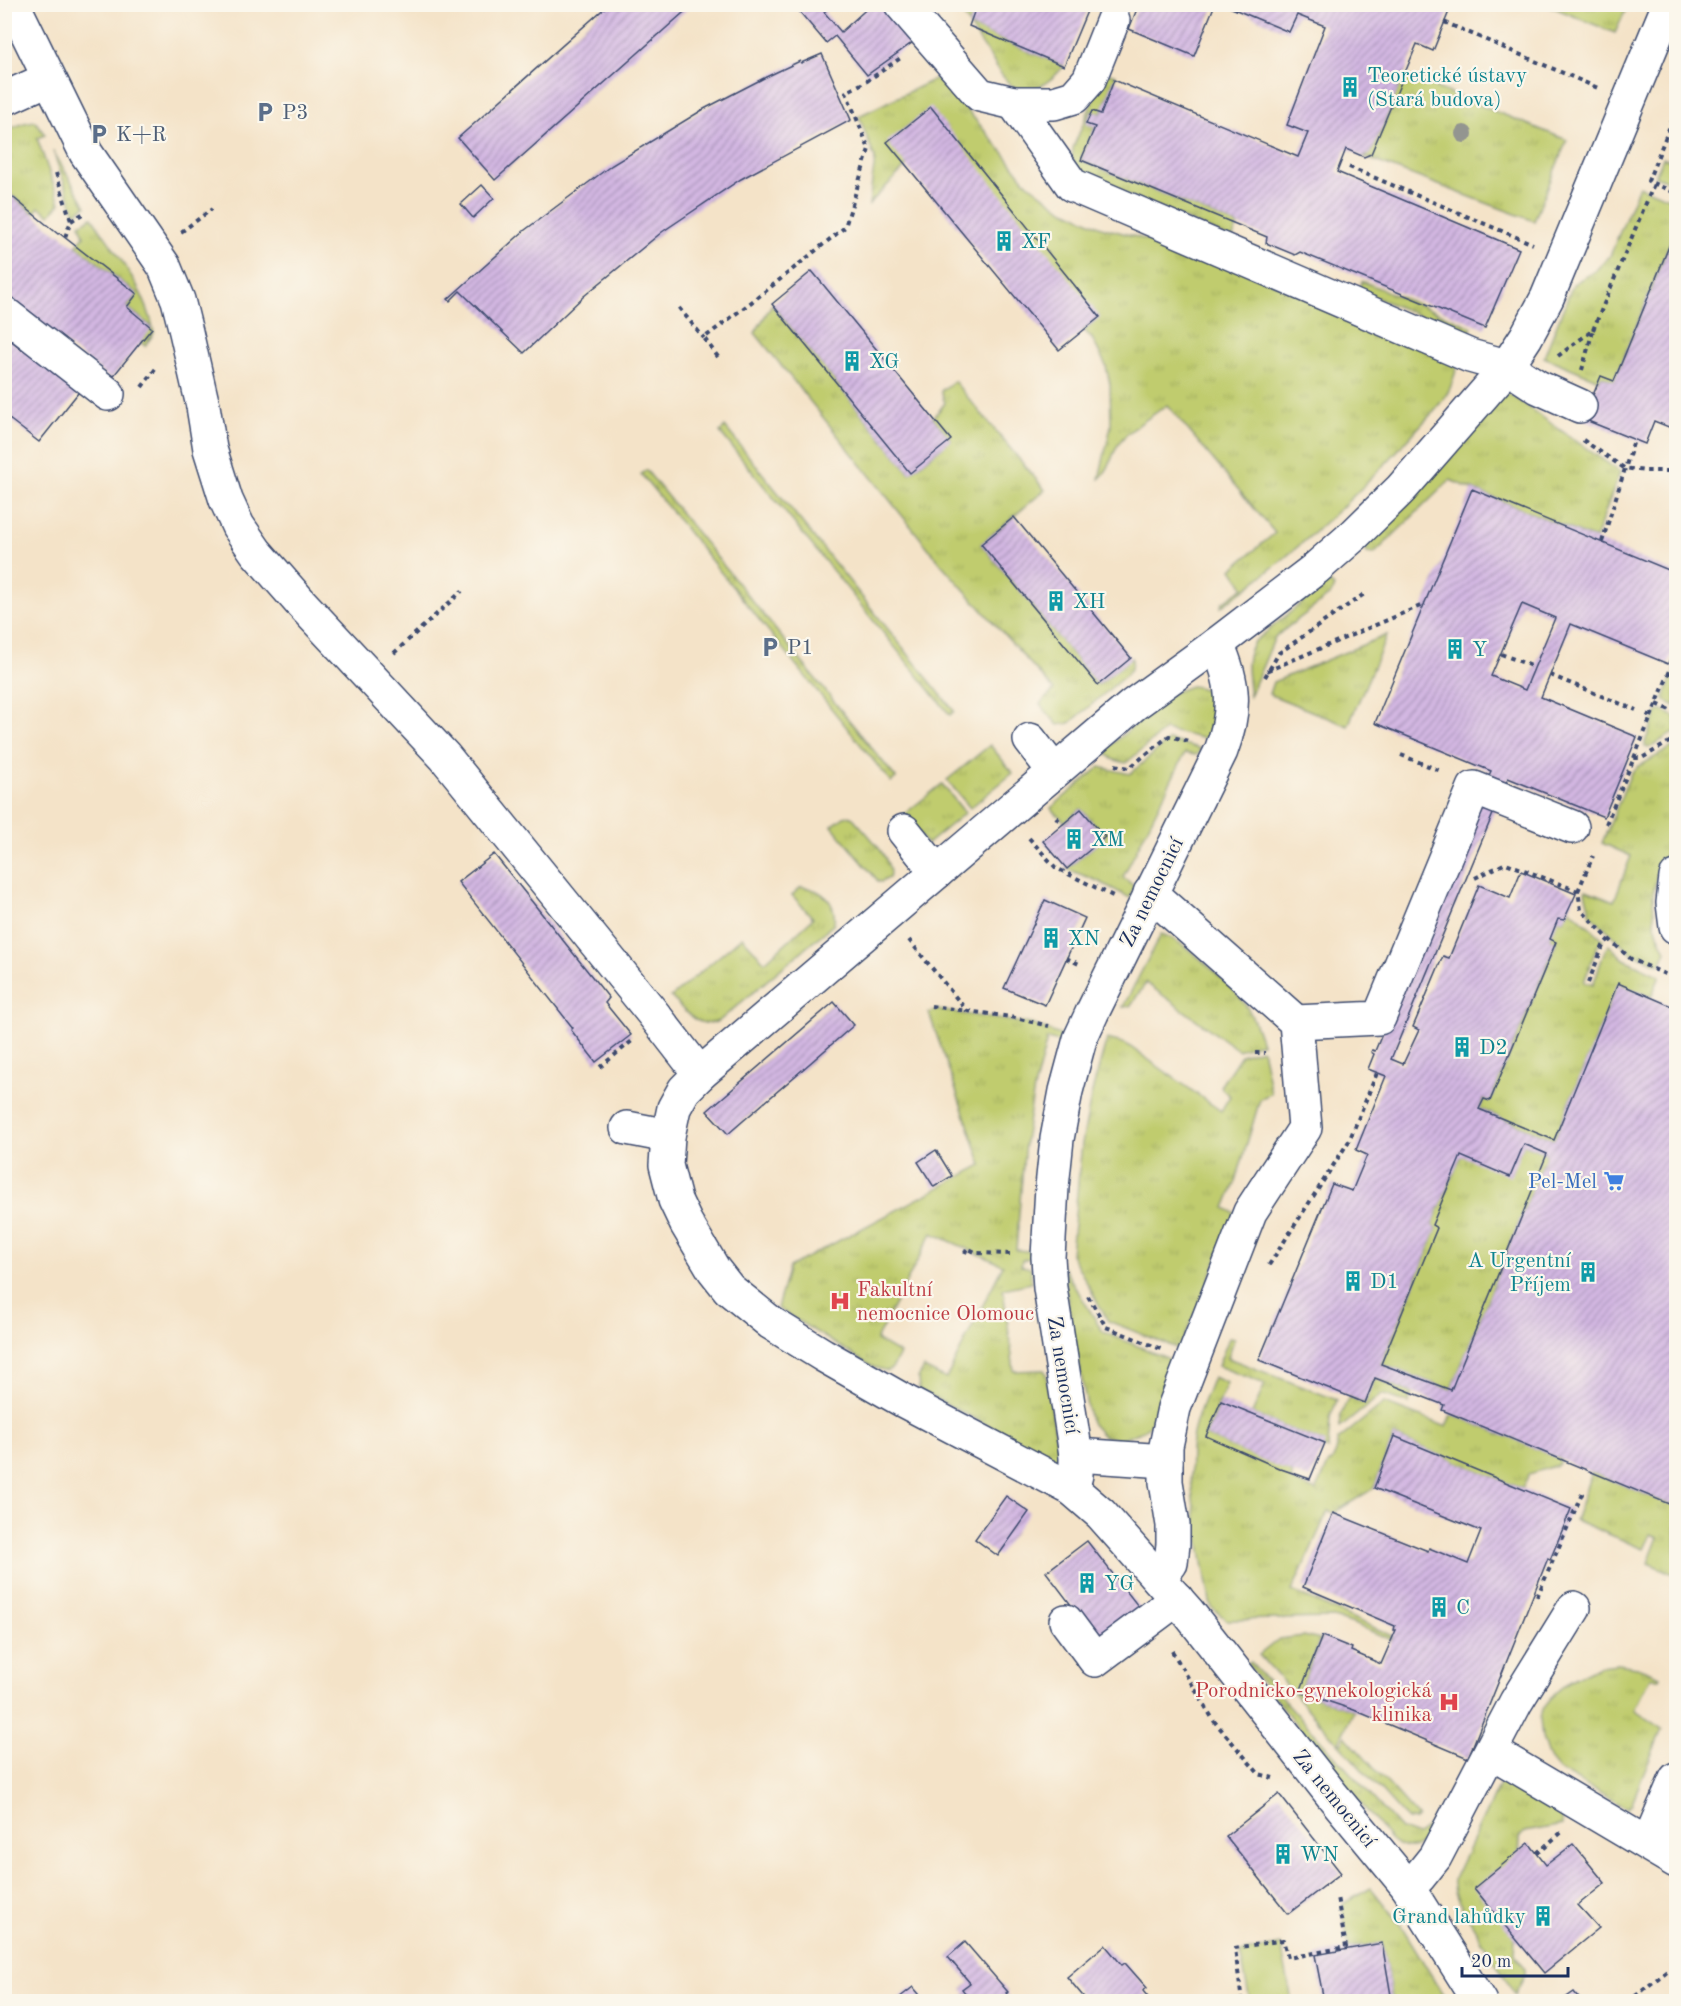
<svg xmlns="http://www.w3.org/2000/svg" width="1681" height="2006" font-family="'Old Standard TT',serif">
<style>
.grass{fill:url(#grass-tufts);stroke:#6e7e66;stroke-width:1.5}
.garden{fill:#c0cc6e;stroke:#6e7e66;stroke-width:1.5}
.building{fill:url(#building-hatch);fill-rule:evenodd}
.lines{fill:none;stroke-linecap:round;stroke-linejoin:round}
.minor-casing{stroke:#3c4a6e;stroke-width:36}
.path{stroke:#3c4a6e;stroke-width:4;stroke-dasharray:4.5 4.5;stroke-linecap:butt}
.minor{stroke:#fff;stroke-width:33}
.path-bridge{stroke:#3c4a6e;stroke-width:4;stroke-dasharray:4.5 4.5;stroke-linecap:butt}
.tree{fill:#939590}
.labels{text-anchor:middle;stroke-width:4.5;stroke-linejoin:round;paint-order:stroke}
.culture-label{font-size:21px;fill:#0d838f;stroke:#fbf7ec;text-anchor:start}
.service-label{font-size:21px;fill:#4e5e75;stroke:#fbf7ec;text-anchor:start}
.street-label{font-size:21px;fill:#1b2f5e;stroke:#fbf7ec}
.shop-label{font-size:21px;fill:#366cbe;stroke:#fbf7ec;text-anchor:end}
.health-label{font-size:21px;fill:#be3a42;stroke:#fbf7ec;text-anchor:start}
</style>
<defs>
<pattern id="grass-tufts" width="24" height="20" patternUnits="userSpaceOnUse" patternTransform="scale(1.5)"><rect width="24" height="20" fill="#c0cc6e"/><path d="M3 7l-1-3M5 7V3M7 7l1-3M15 17l-1-3M17 17v-4M19 17l1-3" fill="none" stroke="#a4b062"/></pattern>
<pattern id="building-hatch" width="6" height="6" patternUnits="userSpaceOnUse" patternTransform="scale(1.5)"><rect width="6" height="6" fill="#d3b7e2"/><path d="M-1 1l2-2M0 6l6-6M5 7l2-2" fill="none" stroke="#aa95ba"/></pattern>
</defs>
<rect width="100%" height="100%" fill="#fbf7ec"/>
<filter id="ink" filterUnits="userSpaceOnUse"><feTurbulence type="fractalNoise" baseFrequency=".0167" numOctaves="2"/><feDisplacementMap in="SourceGraphic" scale="12" xChannelSelector="R" yChannelSelector="G"/><feConvolveMatrix kernelMatrix="1 2 1 2 8 2 1 2 1" color-interpolation-filters="sRGB"/></filter>
<filter id="wash" filterUnits="userSpaceOnUse"><feTurbulence type="fractalNoise" baseFrequency=".008" numOctaves="4" result="noise"/><feDisplacementMap in="SourceGraphic" scale="24" xChannelSelector="R" yChannelSelector="G"/><feGaussianBlur stdDeviation="1.35" result="paint"/><feColorMatrix in="noise" values="0 0 0 0 0 0 0 0 0 0 0 0 0 0 0 0 0 1.4 0 .05"/><feComposite in="paint" operator="in"/></filter>
<g filter="url(#wash)">
<rect width="100%" height="100%" fill="#f4e3c8"/>
<!-- grass -->
<g class="grass">
<path d="M958,5H977L969,26L1064,66C1051,81 1028,101 1009,83C1001,76 995,65 990,56C978,39 967,23 958,5Z"/>
<polygon points="1547,5 1628,5 1615,33"/>
<polygon points="1109,73 1116,75 1101,114 1092,111 1086,123 1095,127 1081,160 1238,225 1232,239 1080,175 1072,158 1073,148 1103,77"/>
<polygon points="1404,75 1567,140 1534,221 1362,156 1366,156 1371,153"/>
<path d="M939,77L1002,151L1027,183L1059,207L1101,227L1205,256L1459,357C1456,369 1454,382 1448,392C1438,409 1422,423 1409,438C1353,501 1289,558 1221,607L1222,603L1244,587L1232,569L1275,533L1167,405C1155,414 1131,428 1122,439C1112,449 1112,469 1099,479L1111,426L1110,384L1106,366L1093,340L1084,330L1099,317L907,165L869,204L875,159L859,116Z"/>
<polygon points="35,121 45,135 37,138 60,203 50,215 39,207 34,213 5,190 5,131 24,123"/>
<polygon points="1676,126 1676,184 1655,176 1663,158 1669,160 1674,148 1669,145"/>
<polygon points="53,151 86,206 75,213"/>
<polygon points="1639,186 1676,201 1676,228 1614,381 1601,376 1599,380 1544,357 1573,284 1595,271 1610,256"/>
<path d="M92,217C115,252 147,290 154,333L145,346L140,342L152,327L127,307L137,294L76,246L84,236L80,224Z"/>
<polygon points="1362,281 1472,327 1468,336 1358,290"/>
<polygon points="772,304 910,473 951,440 933,418 945,403 941,391 954,381 1045,490 981,544 1098,685 1131,658 1132,660 1131,669 1126,675 1070,723 1058,725 1040,704 1054,690 942,565 755,333"/>
<path d="M1505,391L1620,472L1595,539L1450,480L1378,550L1374,554L1367,553L1366,550L1367,545C1417,496 1462,445 1505,391Z"/>
<polygon points="725,427 954,711 950,715 720,432"/>
<polygon points="646,470 896,778 891,782 641,474"/>
<path d="M1329,583L1334,587L1331,594L1275,637L1250,696C1248,677 1243,659 1254,642L1325,584Z"/>
<polygon points="1387,635 1348,726 1269,694 1273,682"/>
<polygon points="1676,666 1676,706 1665,701 1664,698"/>
<path d="M1191,686C1226,689 1214,718 1206,739L1165,730L1126,763L1112,759L1104,751L1172,693Z"/>
<polygon points="1658,711 1663,711 1676,717 1676,731 1649,748 1645,747 1645,742"/>
<polygon points="1169,740 1201,749 1198,754 1195,755 1185,753 1123,877 1134,886 1130,898 1100,882 1067,869 1105,837 1081,809 1065,822 1051,808 1100,767 1130,774"/>
<polygon points="990,745 1013,773 970,808 947,780"/>
<polygon points="1676,745 1676,834 1658,868 1653,894 1654,921 1658,934 1666,951 1660,964 1632,953 1591,915 1585,892 1586,890 1614,901 1631,856 1602,843 1631,773 1639,766"/>
<polygon points="942,784 965,813 927,844 903,815"/>
<path d="M849,816L853,818C865,832 895,860 889,878L881,882L878,881L832,826L844,817Z"/>
<path d="M801,887C823,889 837,902 834,924L719,1021C697,1030 684,1010 671,997L742,937L765,962L813,918L792,895Z"/>
<polygon points="1569,908 1603,939 1597,946 1584,982 1593,985 1605,950 1609,945 1624,959 1660,976 1651,997 1618,984 1554,1140 1480,1109 1484,1099 1490,1101 1556,943 1550,939 1558,919 1564,920"/>
<path d="M1161,934C1183,939 1236,989 1248,1009C1254,1019 1258,1031 1262,1043L1238,1050L1146,983L1130,1006L1123,1007Z"/>
<polygon points="937,1010 1031,1024 1063,1036 1059,1042 1047,1039 1034,1089 1025,1141 1016,1250 1028,1251 1031,1254 1031,1258 1022,1260 1021,1266 1031,1268 1031,1283 1003,1289 1014,1371 1044,1370 1046,1373 1058,1453 1058,1458 1055,1460 919,1390 918,1378 924,1368 946,1379 1003,1265 932,1233 876,1340 900,1354 893,1367 888,1371 873,1367 777,1308 789,1267 982,1165 929,1013"/>
<polygon points="1107,1039 1126,1044 1221,1111 1230,1096 1222,1089 1221,1085 1241,1055 1262,1049 1271,1093 1260,1099 1236,1181 1225,1208 1235,1213 1199,1305 1179,1349 1108,1321 1071,1254 1082,1143 1092,1092"/>
<polygon points="1524,1144 1547,1154 1451,1390 1381,1364 1437,1228 1432,1225 1461,1156"/>
<polygon points="1063,1267 1103,1332 1174,1361 1150,1425 1139,1433 1119,1439 1103,1436 1092,1424 1089,1417 1070,1317"/>
<polygon points="1229,1338 1234,1339 1228,1358 1337,1400 1330,1418 1328,1449 1323,1447 1324,1443 1252,1414 1265,1384 1218,1366"/>
<path d="M1213,1377L1227,1383L1206,1436L1293,1473L1291,1480L1316,1491L1329,1463H1331L1336,1452L1338,1440L1384,1403L1447,1427L1452,1414L1561,1459L1558,1465L1529,1474L1522,1489L1394,1436L1374,1488L1334,1513L1328,1511L1292,1591L1393,1636L1392,1640L1351,1623L1333,1618L1227,1620L1212,1608L1210,1602C1203,1556 1184,1479 1193,1434C1197,1414 1206,1396 1213,1377Z"/>
<polygon points="1375,1378 1412,1393 1408,1403 1382,1394 1340,1428 1340,1416 1349,1397 1365,1403"/>
<path d="M1592,1472L1676,1507V1575L1648,1563L1658,1537L1651,1534L1644,1549L1575,1520C1582,1504 1585,1488 1592,1472Z"/>
<polygon points="1304,1636 1320,1640 1300,1692 1354,1710 1339,1742 1342,1743 1345,1736 1418,1817 1415,1820 1408,1820 1402,1814 1259,1655 1279,1639"/>
<path d="M1250,1662L1401,1829L1417,1835L1427,1828L1434,1816L1439,1819C1426,1839 1415,1861 1390,1839L1247,1664Z"/>
<polygon points="1617,1664 1637,1667 1660,1676 1659,1678 1650,1678 1634,1710 1662,1729 1631,1805 1627,1808 1558,1770 1549,1759 1542,1738 1540,1719 1542,1709 1555,1693 1571,1680 1600,1666"/>
<path d="M1501,1781H1506L1559,1812L1563,1815L1562,1825L1525,1832L1520,1838L1514,1954L1525,1969V1975L1515,1995L1459,1902C1455,1894 1453,1888 1454,1879Z"/>
<polygon points="1371,1888 1402,1927 1447,2001 1392,2001 1382,1943 1349,1948 1342,1908 1344,1903"/>
</g>
<!-- garden -->
<polygon class="garden" points="1281,1945 1292,2001 1250,2001 1240,1953"/>
<g id="blocks">
<!-- building -->
<g class="building">
<polygon points="793,4 833,4 824,12 841,32 872,4 881,4 913,42 867,75 835,36 826,43"/>
<polygon points="977,4 1090,4 1064,66 969,26"/>
<polygon points="1139,4 1215,4 1194,56 1129,29"/>
<polygon points="1222,4 1452,4 1433,51 1417,44 1371,154 1364,157 1346,149 1337,172 1519,249 1485,328 1300,252 1295,255 1266,243 1267,237 1081,160 1095,127 1086,124 1092,111 1101,114 1114,80 1298,157 1308,133 1287,125 1325,26 1297,15 1289,32"/>
<polygon points="608,5 692,5 495,180 458,138"/>
<polygon points="822,54 851,120 741,179 662,232 584,296 524,353 460,291 450,301 448,299 525,230 612,165 704,109 766,77 800,61 801,63"/>
<polygon points="931,107 1100,317 1059,350 887,142"/>
<polygon points="482,185 494,198 473,218 461,204"/>
<polygon points="4,190 58,234 59,233 137,294 127,307 152,328 111,379 4,295"/>
<polygon points="1676,229 1676,430 1654,421 1645,444 1583,419 1601,376 1614,381"/>
<polygon points="812,271 951,440 910,473 772,304"/>
<polygon points="4,335 23,350 28,345 82,388 39,442 4,415"/>
<path d="M1472,489L1676,573V643L1668,664L1571,624L1541,697L1637,737L1604,817L1508,778L1391,1059L1403,1064L1419,1030L1413,1027L1443,956L1449,958L1479,885L1510,898L1521,871L1576,894L1564,920L1558,919L1550,939L1556,942L1490,1101L1484,1099L1479,1109L1554,1140L1618,983L1676,1008V1507L1442,1410L1444,1405L1375,1378L1365,1403L1259,1360L1332,1184L1352,1191L1367,1155L1356,1150L1386,1076L1368,1069L1374,1054L1371,1052L1372,1050L1375,1051L1491,771L1375,723ZM1522,604L1555,618L1525,690L1491,676ZM1524,1144L1547,1154L1451,1390L1381,1364L1437,1228L1432,1225L1461,1156L1510,1177Z"/>
<polygon points="1014,517 1131,658 1098,685 981,544"/>
<polygon points="1081,809 1105,837 1067,869 1043,841"/>
<polygon points="494,854 609,998 605,1003 631,1035 596,1062 571,1030 573,1028 458,882"/>
<polygon points="1045,900 1085,918 1045,1005 1004,988"/>
<polygon points="834,1002 854,1025 728,1134 707,1111"/>
<polygon points="936,1150 952,1176 934,1187 918,1162"/>
<polygon points="1221,1401 1325,1443 1310,1479 1281,1469 1206,1436"/>
<polygon points="1394,1436 1571,1509 1550,1560 1548,1558 1468,1758 1354,1710 1300,1692 1322,1636 1352,1648 1351,1651 1381,1664 1396,1630 1394,1630 1395,1626 1303,1587 1333,1513 1428,1551 1429,1548 1468,1564 1481,1531 1374,1488"/>
<polygon points="1006,1496 1029,1512 998,1556 975,1539"/>
<polygon points="1087,1541 1142,1611 1100,1643 1046,1572"/>
<polygon points="1279,1794 1341,1873 1288,1914 1226,1836"/>
<polygon points="1529,1843 1546,1865 1573,1844 1605,1883 1578,1905 1599,1928 1544,1973 1474,1888"/>
<polygon points="965,1942 1008,1992 1006,1993 1013,2001 957,2001 966,1994 962,1989 970,1983 948,1957"/>
<polygon points="1382,1943 1392,2001 1324,2001 1315,1955"/>
<polygon points="1105,1945 1122,1965 1125,1963 1147,1988 1143,1991 1151,2001 1087,2001 1067,1977"/>
<polygon points="913,1987 925,2001 902,2001 899,1998"/>
<polygon points="1574,1992 1581,2001 1561,2001"/>
</g>
</g>
</g>
<g filter="url(#ink)">
<use href="#blocks" fill-opacity="0" stroke="#3c4a6e" stroke-width="1.5"/>
<g class="lines">
<!-- minor casing -->
<g class="minor-casing">
<g id="minor">
<polyline points="13,4 86,153 164,266 178,300 186,332 203,406 210,449 226,500 238,526 256,552 300,602 445,757 651,1011 700,1074"/>
<polyline points="901,4 980,95 1014,103 1054,103 1074,97 1089,80 1113,20"/>
<polyline points="4,99 48,79"/>
<polyline points="1014,103 1072,185 1470,356 1506,366 1538,387 1580,406"/>
<polyline points="4,313 108,394"/>
<polyline points="1030,740 1054,771"/>
<polyline points="904,831 937,872"/>
<polyline points="1676,877 1673,903 1676,927"/>
<polyline points="1150,893 1296,1022 1305,1128 1250,1212 1174,1408 1166,1446 1166,1482 1173,1525 1173,1544 1171,1563 1159,1579"/>
<polyline points="1296,1022 1379,1018 1474,788 1572,827"/>
<polyline points="627,1128 668,1136"/>
<polyline points="1076,1455 1166,1461"/>
<path d="M1072,1489L1076,1475V1455L1050,1288L1048,1257L1052,1187L1057,1139L1066,1091L1080,1039L1092,1013L1221,751C1236,711 1235,683 1217,644"/>
<polyline points="1066,1621 1095,1660 1177,1599"/>
<polyline points="1492,1752 1676,1861"/>
<polyline points="1648,1844 1676,1779"/>
<polyline points="1407,1886 1419,1877 1435,1857 1516,1702 1574,1608"/>
<polyline points="1480,2002 1407,1886 1332,1795 1188,1612 1101,1514 1072,1489 904,1401 823,1355 771,1323 729,1289 714,1270 686,1223 675,1200 666,1165 668,1136 674,1108 684,1090 700,1074 1133,705 1217,644 1315,569 1354,535 1401,489 1503,372 1526,337 1547,298 1669,4"/>
</g>
</g>
<!-- path -->
<g class="path">
<polyline points="1444,22 1598,88"/>
<polyline points="1676,111 1648,181 1676,193"/>
<polyline points="1349,167 1533,244"/>
<polyline points="56,173 71,221 65,237"/>
<polyline points="71,221 84,213"/>
<polyline points="181,232 212,209"/>
<polyline points="679,308 704,338"/>
<polyline points="1593,330 1654,184"/>
<polyline points="1558,356 1593,330 1582,370"/>
<polyline points="718,357 704,338 762,294 845,227 869,149 846,92 867,81 902,57"/>
<polyline points="142,387 157,367"/>
<polyline points="1583,440 1624,468 1645,471 1676,471"/>
<polyline points="1602,542 1634,440"/>
<polyline points="394,653 462,591"/>
<polyline points="1501,654 1534,667"/>
<polyline points="1550,675 1636,710"/>
<polyline points="1265,677 1279,653 1367,592"/>
<polyline points="1657,704 1676,713"/>
<polyline points="1651,717 1676,656"/>
<polyline points="1401,755 1441,771"/>
<polyline points="1634,758 1651,717 1647,714"/>
<polyline points="1115,765 1129,768 1169,736 1188,741"/>
<polyline points="1056,817 1062,824"/>
<polyline points="1606,824 1634,758 1642,758 1676,738"/>
<polyline points="1029,838 1056,868 1113,896"/>
<polyline points="1475,878 1506,863 1578,891 1581,910 1609,939 1631,959 1676,979"/>
<polyline points="1578,891 1593,856"/>
<polyline points="909,940 967,1011"/>
<polyline points="1066,958 1079,964"/>
<polyline points="1588,983 1603,946 1609,939"/>
<polyline points="931,1006 1011,1017 1049,1026"/>
<polyline points="1255,1053 1265,1053"/>
<polyline points="600,1067 632,1041"/>
<polyline points="965,1253 967,1248 977,1253 1014,1254"/>
<polyline points="1269,1265 1349,1141 1377,1073"/>
<polyline points="1088,1296 1106,1327 1161,1349"/>
<polyline points="1537,1597 1582,1494 1579,1491"/>
<polyline points="1172,1651 1214,1721 1259,1774 1273,1778"/>
<polyline points="1537,1853 1562,1832"/>
<polyline points="1242,2002 1235,1948 1283,1940 1288,1958 1346,1947 1337,1897"/>
<polyline points="1628,2002 1676,1964"/>
</g>
<!-- minor -->
<use href="#minor" class="minor"/>
<!-- path-bridge -->
<polyline class="path-bridge" points="1267,671 1425,604"/>
</g>
<!-- trees -->
<circle class="tree" cx="1464" cy="134" r="9"/>
</g>
<!-- icons -->
<defs>
<g id="building-bare" transform="scale(1.62)"><path d="M-4-6H4V6H1V3H-1V6H-4ZM-2.5-4.3h1.7v1.8h-1.7ZM.8-4.3h1.7v1.8H.8ZM-2.5-1h1.7V.8h-1.7ZM.8-1h1.7V.8H.8Z" fill="#0f9aa8" stroke="#fbf7ec" stroke-width="2.5" paint-order="stroke"/></g>
<g id="parking-bare" transform="scale(1.62)"><path d="M-3.5-5.5H1a3.5 3.5 0 0 1 0 7H-1V5.5H-3.5ZM-1-3.4V-.6H.8a1.4 1.4 0 0 0 0-2.8Z" fill="#5c6f8a" stroke="#fbf7ec" stroke-width="2.5" paint-order="stroke"/></g>
<g id="supermarket-bare" transform="scale(1.62)"><path d="M-6-5.5h2.5l.6 2H6L4.5 2H-2.5L-4.4-4H-6ZM-1.5 3.2a1.3 1.3 0 1 0 .1 0ZM3 3.2a1.3 1.3 0 1 0 .1 0Z" fill="#3f7fe0" stroke="#fbf7ec" stroke-width="2.5" paint-order="stroke"/></g>
<g id="hospital-bare" transform="scale(1.62)"><path d="M-5-5h3v3.5h4V-5h3V5h-3V1.5h-4V5h-3Z" fill="#e0444e" stroke="#fbf7ec" stroke-width="2.5" paint-order="stroke"/></g>
</defs>
<g fill-rule="evenodd">
<use href="#building-bare" x="1350" y="87"/>
<use href="#parking-bare" x="265" y="112"/>
<use href="#parking-bare" x="99" y="134"/>
<use href="#building-bare" x="1004" y="241"/>
<use href="#building-bare" x="852" y="361"/>
<use href="#building-bare" x="1056" y="601"/>
<use href="#parking-bare" x="770" y="647"/>
<use href="#building-bare" x="1455" y="649"/>
<use href="#building-bare" x="1074" y="839"/>
<use href="#building-bare" x="1051" y="938"/>
<use href="#building-bare" x="1462" y="1047"/>
<use href="#supermarket-bare" x="1614" y="1181"/>
<use href="#building-bare" x="1588" y="1272"/>
<use href="#building-bare" x="1353" y="1281"/>
<use href="#hospital-bare" x="840" y="1301"/>
<use href="#building-bare" x="1087" y="1583"/>
<use href="#building-bare" x="1439" y="1607"/>
<use href="#hospital-bare" x="1449" y="1702"/>
<use href="#building-bare" x="1283" y="1854"/>
<use href="#building-bare" x="1543" y="1916"/>
</g>
<g class="labels">
<!-- culture labels -->
<g class="culture-label">
<text x="1367" y="82">Teoretické ústavy<tspan x="1367" dy="24">(Stará budova)</tspan></text>
<text x="1021" y="248">XF</text>
<text x="869" y="368">XG</text>
<text x="1073" y="608">XH</text>
<text x="1472" y="656">Y</text>
<text x="1091" y="846">XM</text>
<text x="1068" y="945">XN</text>
<text x="1479" y="1054">D2</text>
<text x="1571" y="1267" text-anchor="end">A Urgentní<tspan x="1571" dy="24">Příjem</tspan></text>
<text x="1370" y="1288">D1</text>
<text x="1104" y="1590">YG</text>
<text x="1456" y="1614">C</text>
<text x="1300" y="1861">WN</text>
<text x="1526" y="1923" text-anchor="end">Grand lahůdky</text>
</g>
<!-- service labels -->
<g class="service-label">
<text x="282" y="119">P3</text>
<text x="116" y="141">K+R</text>
<text x="787" y="654">P1</text>
</g>
<!-- street labels -->
<g class="street-label">
<text transform="translate(1151 892) rotate(-64)" y="7">Za nemocnicí</text>
<text transform="translate(1064 1375) rotate(81)" y="7">Za nemocnicí</text>
<text transform="translate(1335 1798) rotate(51)" y="7">Za nemocnicí</text>
</g>
<!-- shop labels -->
<g class="shop-label">
<text x="1597" y="1188">Pel-Mel</text>
</g>
<!-- health labels -->
<g class="health-label">
<text x="857" y="1296">Fakultní<tspan x="857" dy="24">nemocnice Olomouc</tspan></text>
<text x="1432" y="1697" text-anchor="end">Porodnicko-gynekologická<tspan x="1432" dy="24">klinika</tspan></text>
</g>
</g>
<!-- margin -->
<rect width="1681" height="2006" fill="none" stroke="#fbf7ec" stroke-width="24"/>
<!-- scale -->
<path d="M1462 1967v9h106v-9" fill="none" stroke="#1b2f5e" stroke-width="3"/>
<text x="1471" y="1967" font-size="18" fill="#1b2f5e" stroke="#fbf7ec" stroke-width="4.5" paint-order="stroke">20 m</text>
</svg>
